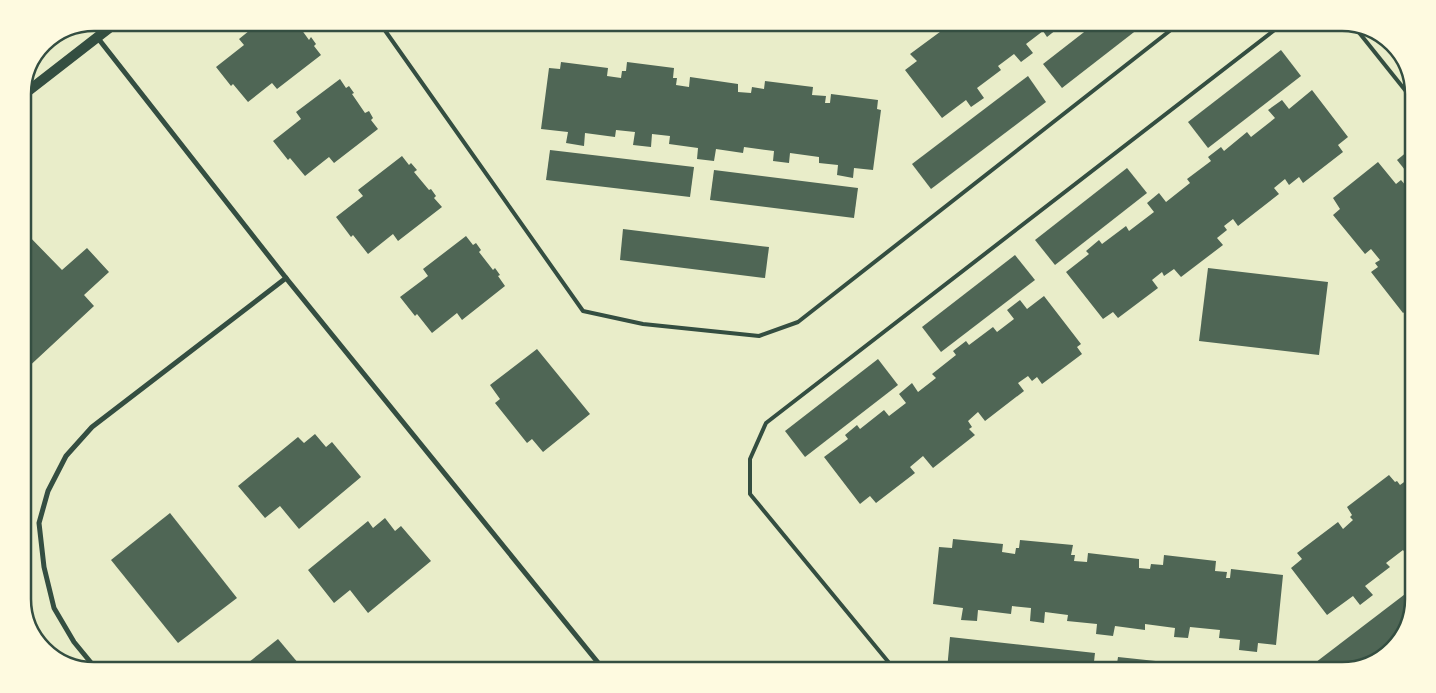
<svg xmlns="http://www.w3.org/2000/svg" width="1436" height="693" font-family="'Sofia Sans Condensed',sans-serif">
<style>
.building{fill:#4f6655}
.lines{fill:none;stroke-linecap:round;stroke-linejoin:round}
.service{stroke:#344e41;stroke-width:4}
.minor{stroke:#344e41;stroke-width:5}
.secondary{stroke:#344e41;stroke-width:10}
.rim{fill:none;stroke:#344e41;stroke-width:2.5}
</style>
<rect width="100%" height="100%" fill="#e9edc9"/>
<!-- building -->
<g class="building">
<polygon points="260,22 296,22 309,40 311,37 316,44 314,46 321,55 277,89 272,83 248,102 233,84 231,86 216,67 244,45 239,39"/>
<polygon points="964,22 1066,22 1047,37 1043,31 1026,44 1033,53 1021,62 1014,54 998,66 1001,70 977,88 984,98 971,107 966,100 942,118 905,70 917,61 910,54 948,26 953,32 965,23"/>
<polygon points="1097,22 1147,22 1062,88 1043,64"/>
<polygon points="1281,50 1301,76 1208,148 1188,122"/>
<polygon points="561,62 608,68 607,76 621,78 622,71 626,71 627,62 674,68 673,78 677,78 676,85 689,87 690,77 738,84 738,92 751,93 752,87 764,89 765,81 813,87 812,95 826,96 825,103 830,103 831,94 878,100 877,109 881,110 873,170 854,168 853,178 837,175 838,165 819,163 819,157 790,153 789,163 773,161 774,151 744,147 743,153 716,149 714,161 697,159 698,148 669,144 670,136 652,134 651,147 633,145 635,132 616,130 615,137 585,133 584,146 566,143 568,132 541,129 549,68 560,69"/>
<polygon points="1028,76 1046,102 931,189 912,164"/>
<polygon points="340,79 346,88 349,86 354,93 352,94 365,113 369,111 373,118 371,120 378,129 334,163 329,157 305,176 290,158 288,160 273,141 301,119 296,112"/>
<polygon points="1312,90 1348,137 1338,145 1343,152 1303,183 1299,177 1289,185 1285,179 1274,188 1279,194 1238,226 1233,219 1224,226 1227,230 1217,238 1223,245 1181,277 1174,269 1164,276 1162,272 1152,280 1158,288 1118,318 1113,312 1103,319 1066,272 1089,254 1086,251 1099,240 1102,244 1126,226 1129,231 1154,212 1147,203 1159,193 1166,202 1190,183 1187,179 1211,161 1208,157 1221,147 1224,151 1247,132 1251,137 1275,118 1268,110 1282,100 1289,109"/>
<polygon points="1413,147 1413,180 1397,160"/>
<polygon points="550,150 694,167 690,197 546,180"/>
<polygon points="402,156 409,165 411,163 417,170 414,172 429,190 431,189 436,196 434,198 442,207 398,241 393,234 368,254 353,235 351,237 336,217 363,196 358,190"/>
<polygon points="1378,162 1396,184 1401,180 1412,193 1407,198 1413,206 1413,312 1410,308 1403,313 1371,272 1378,267 1375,263 1380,260 1371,249 1365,254 1333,215 1340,209 1333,198"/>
<polygon points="1127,168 1147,193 1055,265 1035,240"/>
<polygon points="714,170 858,188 854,218 710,200"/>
<polygon points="623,229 769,247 765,278 620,260"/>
<polygon points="23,230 62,270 87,248 109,272 84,295 94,306 23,372"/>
<polygon points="466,236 473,245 476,243 481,250 479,252 493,270 495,268 500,275 498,276 505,286 462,320 457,313 432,333 417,314 415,316 400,297 428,276 423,269"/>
<polygon points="1015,255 1035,280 941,352 922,327"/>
<polygon points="1208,268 1328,282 1319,355 1199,341"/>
<polygon points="1044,296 1081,344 1077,347 1082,354 1042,384 1037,377 1032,381 1028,376 1018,383 1024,391 985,421 978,412 968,421 972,427 969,429 975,435 933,468 923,456 910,467 915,473 876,503 870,496 860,504 824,457 848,439 845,435 857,425 860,429 884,410 889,416 906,403 899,394 912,383 918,392 936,378 932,374 956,355 953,351 966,341 969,345 993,327 997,332 1014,319 1007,310 1020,300 1027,309"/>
<polygon points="537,349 590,414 543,452 532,439 527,443 495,403 500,399 490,385"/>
<polygon points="878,359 898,385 805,457 785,431"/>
<polygon points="315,434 326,447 332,442 361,477 299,529 280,506 265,518 238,486 298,437 304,443"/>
<polygon points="1413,464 1413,556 1410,559 1403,550 1386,563 1390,567 1365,586 1373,595 1360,605 1353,596 1327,615 1291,568 1302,559 1297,553 1338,522 1343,529 1353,520 1350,517 1352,515 1347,507 1389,475 1395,482 1397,481 1400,485 1411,477 1406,470"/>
<polygon points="170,513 237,598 178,643 111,560"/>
<polygon points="385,518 395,531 401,526 431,561 368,613 350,590 334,603 308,570 368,521 373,528"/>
<polygon points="953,539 1003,544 1002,552 1015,554 1016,548 1019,548 1020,540 1073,545 1071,555 1075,555 1074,561 1087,562 1088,553 1139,559 1139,568 1150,569 1151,564 1163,565 1164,555 1216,561 1215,571 1227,572 1226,578 1230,578 1231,569 1283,575 1276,645 1258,643 1257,652 1239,650 1240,640 1219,638 1220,630 1190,627 1188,638 1174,637 1175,628 1145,624 1145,630 1115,626 1113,636 1096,634 1097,624 1067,621 1068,615 1045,612 1044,623 1030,621 1031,608 1012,606 1011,614 978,610 977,621 961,620 963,608 933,604 939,547 952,548"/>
<polygon points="1413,588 1414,599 1406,630 1402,635 1365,664 1342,670 1308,670 1307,669"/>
<polygon points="950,637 1095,653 1093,670 947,670"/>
<polygon points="278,639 304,670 239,670"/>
<polygon points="1118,657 1231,669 1231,670 1116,670"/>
</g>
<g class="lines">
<!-- service -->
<g class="service">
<polyline points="379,22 583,311 643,324 759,336 798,322 1181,22"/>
<polyline points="1353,25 1413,100"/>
<polyline points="895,670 750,494 750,459 766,423 1285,22"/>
</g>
<!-- minor -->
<g class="minor">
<polyline points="97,37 286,278 604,670"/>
<polyline points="97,670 74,642 54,608 44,567 39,523 48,491 66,456 92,427 286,278"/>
</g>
<!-- secondary -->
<polyline class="secondary" points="23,95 117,22"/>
</g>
<!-- crop -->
<path d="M0 0H1436V693H0ZM94 31H1342A63 63 0 0 1 1405 94V599A63 63 0 0 1 1342 662H94A63 63 0 0 1 31 599V94A63 63 0 0 1 94 31Z" fill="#fefae0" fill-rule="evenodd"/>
<path class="rim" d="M94 31H1342A63 63 0 0 1 1405 94V599A63 63 0 0 1 1342 662H94A63 63 0 0 1 31 599V94A63 63 0 0 1 94 31Z"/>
</svg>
